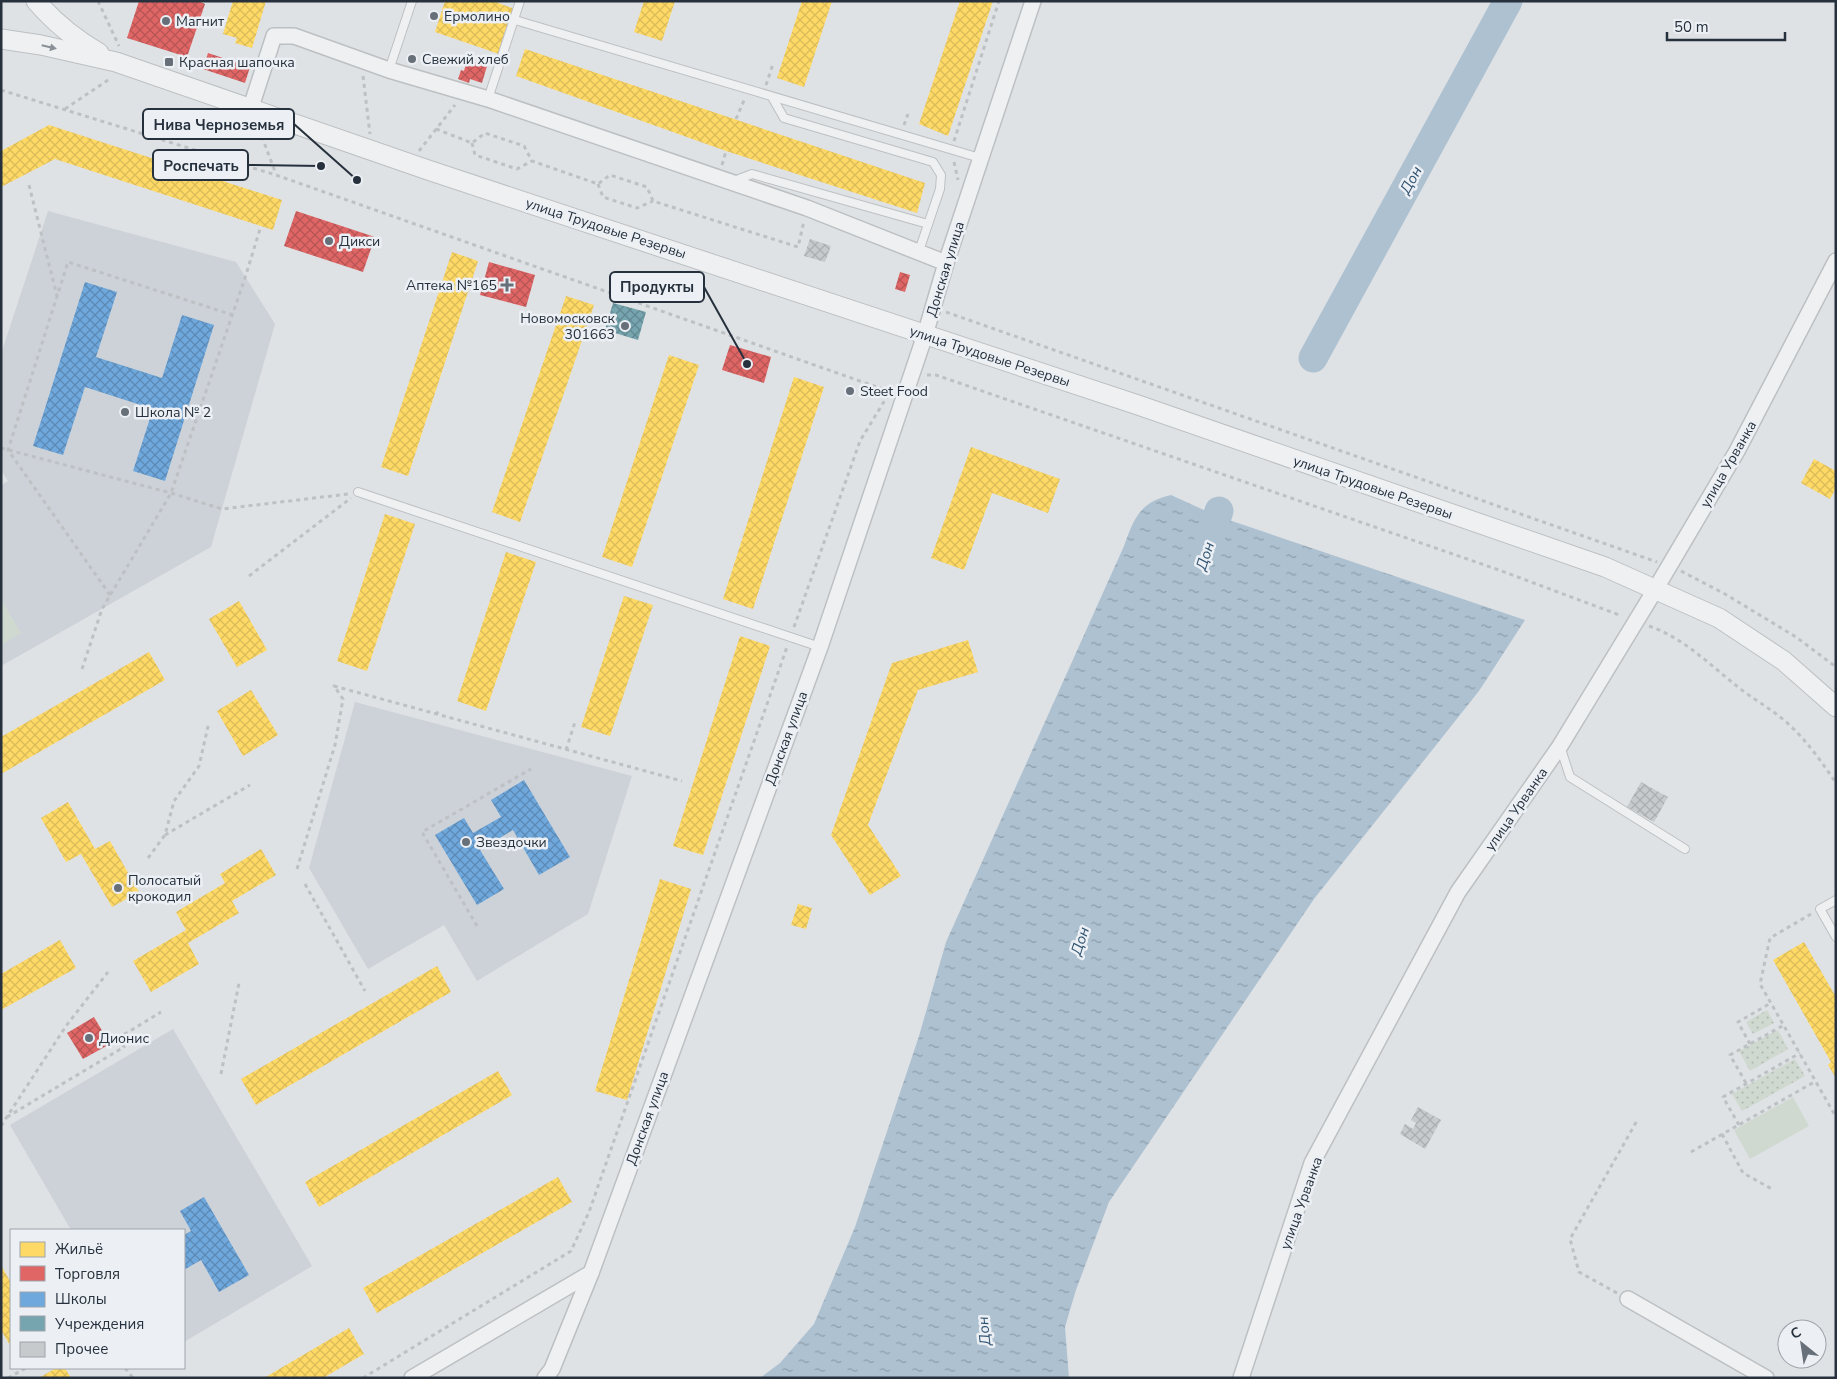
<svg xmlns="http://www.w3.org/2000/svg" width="1837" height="1379" font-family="'Nunito Sans',sans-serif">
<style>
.built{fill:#cdd2d8}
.park{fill:url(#park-dots)}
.pitch{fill:#d0d9d0}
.water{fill:url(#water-ripples)}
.homes{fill:url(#homes-cross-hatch)}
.shops{fill:url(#shops-cross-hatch)}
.schools{fill:url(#schools-cross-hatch)}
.public{fill:url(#public-cross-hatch)}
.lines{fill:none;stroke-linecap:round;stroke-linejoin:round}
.river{stroke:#adc1d1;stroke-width:29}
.building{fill:url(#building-cross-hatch)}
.service-casing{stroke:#bdc0c3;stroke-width:10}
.minor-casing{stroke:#bdc0c3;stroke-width:18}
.tertiary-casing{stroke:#bdc0c3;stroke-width:21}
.path{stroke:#bec1c4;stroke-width:3;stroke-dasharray:4 4;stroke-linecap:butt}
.service{stroke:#eef0f1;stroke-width:8}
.minor{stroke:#eef0f1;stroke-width:15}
.tertiary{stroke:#eef0f1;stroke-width:19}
.oneway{fill:#8a9097}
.poi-dot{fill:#676f78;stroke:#ecf0f5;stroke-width:2}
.labels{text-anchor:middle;stroke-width:5;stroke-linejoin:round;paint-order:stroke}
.poi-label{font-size:14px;fill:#26313d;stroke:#ecf0f5;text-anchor:start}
.street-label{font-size:14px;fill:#26313d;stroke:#ecf0f5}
.water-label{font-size:15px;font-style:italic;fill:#305371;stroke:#ecf0f5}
.leader{fill:none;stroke:#26313d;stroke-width:2}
.callout-dot{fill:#26313d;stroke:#ecf0f5;stroke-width:2}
.callout{fill:#ecf0f5;stroke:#26313d;stroke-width:2}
.callout-label{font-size:15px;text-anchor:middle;font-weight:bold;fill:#26313d}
</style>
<defs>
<pattern id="park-dots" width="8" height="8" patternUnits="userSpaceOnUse" patternTransform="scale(1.25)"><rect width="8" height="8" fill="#d0d9d0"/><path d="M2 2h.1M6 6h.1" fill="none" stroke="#b2bbb4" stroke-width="1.8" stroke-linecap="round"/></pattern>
<pattern id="water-ripples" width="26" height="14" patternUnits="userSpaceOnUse" patternTransform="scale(1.25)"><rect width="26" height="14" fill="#adc1d1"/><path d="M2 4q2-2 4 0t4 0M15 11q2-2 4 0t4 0" fill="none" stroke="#8d9dab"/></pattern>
<pattern id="homes-cross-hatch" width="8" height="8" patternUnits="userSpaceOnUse" patternTransform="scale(1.25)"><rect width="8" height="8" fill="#ffd966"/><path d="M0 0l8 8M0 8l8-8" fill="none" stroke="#dabb59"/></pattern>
<pattern id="shops-cross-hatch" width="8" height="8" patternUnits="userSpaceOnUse" patternTransform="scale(1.25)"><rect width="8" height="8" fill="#e06666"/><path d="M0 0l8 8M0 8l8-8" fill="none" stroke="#b55555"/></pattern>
<pattern id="schools-cross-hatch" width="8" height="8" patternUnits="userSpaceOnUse" patternTransform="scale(1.25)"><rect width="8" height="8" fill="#6fa8dc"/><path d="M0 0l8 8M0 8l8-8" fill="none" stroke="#5b89b4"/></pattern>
<pattern id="public-cross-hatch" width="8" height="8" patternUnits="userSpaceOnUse" patternTransform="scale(1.25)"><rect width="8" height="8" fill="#76a5af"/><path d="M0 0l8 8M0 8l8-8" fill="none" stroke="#618790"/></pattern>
<pattern id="building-cross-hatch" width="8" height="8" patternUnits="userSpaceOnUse" patternTransform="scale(1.25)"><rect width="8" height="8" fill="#c7cacd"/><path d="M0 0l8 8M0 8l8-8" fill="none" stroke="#abaeb1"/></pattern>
</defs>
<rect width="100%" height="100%" fill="#dfe2e5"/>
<!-- built -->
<g class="built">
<polygon points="48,211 236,262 275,324 211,547 1,666 1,485 8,481 1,470 1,354"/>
<polygon points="355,702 632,776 588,914 477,981 444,925 368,969 309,868"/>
<polygon points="173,1029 312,1266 184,1342 184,1230 71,1230 10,1125"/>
</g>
<!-- park -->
<g class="park">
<polygon points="1767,1010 1774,1023 1753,1034 1746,1022"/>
<polygon points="1778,1030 1788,1049 1750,1071 1739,1051"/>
<polygon points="1795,1059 1805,1076 1742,1111 1732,1094"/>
</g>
<!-- pitch -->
<g class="pitch">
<polygon points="1,599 21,633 1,645"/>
<polygon points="1793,1097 1809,1126 1750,1159 1734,1130"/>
</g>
<!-- water -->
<path class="water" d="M1171,495L1217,516L1525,620L1479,691L1314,899L1109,1202L1076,1290L1065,1327L1069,1378H760L780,1363L814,1324L855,1227L919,1036L946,942L1124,546C1134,518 1140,502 1171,495Z"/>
<!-- homes -->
<g class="homes">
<polygon points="233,1 266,1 252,48 235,43 237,38 223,34"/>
<polygon points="445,1 493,1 515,9 499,54 435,32"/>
<polygon points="644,1 675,1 662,41 634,32"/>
<polygon points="802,1 832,1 804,87 777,78"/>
<polygon points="960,1 993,1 948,136 919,124"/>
<polygon points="525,49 925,183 917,213 726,151 516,76"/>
<polygon points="49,125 282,200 273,230 55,159 1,187 1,151"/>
<polygon points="452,252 478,261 408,476 381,467"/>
<polygon points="566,296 594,305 520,522 492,512"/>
<polygon points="669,355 699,365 632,567 602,557"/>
<polygon points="794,377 824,387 753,609 723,599"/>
<polygon points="971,447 1060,479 1048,513 992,493 964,570 931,558"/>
<polygon points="1814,459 1836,471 1836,488 1830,499 1801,483"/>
<polygon points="385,514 415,524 367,671 337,661"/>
<polygon points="506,552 536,562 486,711 457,701"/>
<polygon points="624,596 653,605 610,736 581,727"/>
<polygon points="239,601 267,650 237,667 209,619"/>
<polygon points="740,636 770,646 703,855 673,846"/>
<polygon points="968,640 978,672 918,690 868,825 901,876 870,895 831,835 892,663"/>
<polygon points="149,652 165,680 1,774 1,737"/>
<polygon points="251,690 278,735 243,756 217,711"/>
<polygon points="68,802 95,849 110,841 139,892 112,907 81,854 66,862 41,818"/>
<polygon points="261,849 276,875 232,901 239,913 188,943 199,964 151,992 133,961 186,930 176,912 225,883 220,874"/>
<polygon points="660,879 691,889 627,1100 595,1091"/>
<polygon points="798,904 812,908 806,929 791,925"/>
<polygon points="60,940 76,968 1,1010 1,974"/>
<polygon points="1804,942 1836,997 1836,1078 1828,1065 1831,1062 1773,960"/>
<polygon points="437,966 451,992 256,1105 241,1079"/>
<polygon points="498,1071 512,1095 319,1207 305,1182"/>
<polygon points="558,1177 572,1202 377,1313 363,1288"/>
<polygon points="1,1265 11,1283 11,1347 1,1330"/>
<polygon points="349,1328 364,1354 323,1378 264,1378"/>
<polygon points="56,1368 65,1368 71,1378 39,1378"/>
</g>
<!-- shops -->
<g class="shops">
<polygon points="139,1 198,1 205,4 187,57 127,38"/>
<polygon points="208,53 250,67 245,83 203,69"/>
<polygon points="467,60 487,66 482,83 470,79 469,83 458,79 461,70 464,71"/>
<polygon points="296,211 375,237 363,272 284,246"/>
<polygon points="489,262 535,275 526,307 480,295"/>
<polygon points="900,272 910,275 905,292 895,289"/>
<polygon points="730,345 771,357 764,383 722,370"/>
<polygon points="94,1017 110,1044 83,1059 67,1033"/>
</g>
<!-- schools -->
<g class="schools">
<polygon points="85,282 117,292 96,357 162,378 182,315 214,325 165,481 133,471 153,409 85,387 63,455 33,446"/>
<polygon points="524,780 570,857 539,875 513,830 480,850 504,889 477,905 435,835 464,818 473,833 501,817 491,800"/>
<polygon points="204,1197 249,1275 219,1292 201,1260 184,1270 184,1235 191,1231 180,1211"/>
</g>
<!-- public -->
<polygon class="public" points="613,303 646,312 638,340 605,330"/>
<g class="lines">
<!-- river -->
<g class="river">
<polyline points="1313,358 1508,1"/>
<polyline points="1205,553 1219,511"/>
</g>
</g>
<!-- building -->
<g class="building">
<polygon points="810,239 831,246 825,262 804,256"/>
<polygon points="1641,782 1668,797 1654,822 1627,807"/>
<polygon points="1418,1107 1441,1120 1425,1149 1400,1134 1405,1124 1413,1129 1416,1123 1411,1120"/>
</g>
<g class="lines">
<!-- service casing -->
<g class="service-casing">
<g id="service">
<polyline points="515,20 980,158"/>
<polyline points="389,70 412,1"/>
<polyline points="772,97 784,118 933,162 941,175 940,189 919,251"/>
<polyline points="488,99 520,1"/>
<polyline points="734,181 752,174 928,224"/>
<polyline points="358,492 820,647"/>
<polyline points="1560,746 1570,777 1685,849"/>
<polyline points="1836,900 1820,909 1836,937"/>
</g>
</g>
<!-- minor casing -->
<g class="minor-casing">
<g id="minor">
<polyline points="251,107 274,36 294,36 389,70 488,99 807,208 946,263"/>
<polyline points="1628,1299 1766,1378"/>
<polyline points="412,1378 591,1273 820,647 925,335 946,263 1033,1"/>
<polyline points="545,1378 552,1369 591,1273"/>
<polyline points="1241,1378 1312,1163 1458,892 1560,746 1655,590 1737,451 1836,261"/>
</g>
</g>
<!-- tertiary casing -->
<g class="tertiary-casing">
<g id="tertiary">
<path d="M36,1C54,22 75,39 99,53"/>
<polyline points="1,39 41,45 116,62 428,170 1138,405 1605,567 1719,618 1784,661 1836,707"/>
</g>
</g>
<!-- path -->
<g class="path">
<polyline points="98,1 119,46"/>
<polyline points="363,76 370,134"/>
<polyline points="766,85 773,64"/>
<polyline points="1,90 276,175 891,392"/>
<polyline points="65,109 111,78"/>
<polyline points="736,119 745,98"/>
<polyline points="904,125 908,114"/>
<polyline points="259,129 276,174"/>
<polyline points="436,129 472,143 485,133 524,146 532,161 598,184 610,175 647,187 653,201 798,247 804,221"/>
<polyline points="954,141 999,1"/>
<polyline points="472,143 475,155 517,169 532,161"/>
<polyline points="419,151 455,105"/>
<polyline points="954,162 958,180"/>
<polyline points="722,165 726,151"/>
<polyline points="598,184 603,197 637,208 653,201"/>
<polyline points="29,185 57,296"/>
<polyline points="946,312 1657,562"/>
<polyline points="927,375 936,375 1499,570 1622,616"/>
<polyline points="1,448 171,493 222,509 348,494"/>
<polyline points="1681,571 1725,594 1796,637 1836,667"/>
<polyline points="249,576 351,498"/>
<polyline points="110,595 8,450 68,262 233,315"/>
<path d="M1649,626C1684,638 1710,665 1738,687C1753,699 1770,708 1785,721C1805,738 1821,761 1836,783"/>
<polyline points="794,627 860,441 888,395"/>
<polyline points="82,669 102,609 171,493 245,278 260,229"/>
<polyline points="435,714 442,710"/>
<polyline points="566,750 575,722"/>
<polyline points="165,835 250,785"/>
<polyline points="148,858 165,835 174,801 199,766 209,722"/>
<polyline points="297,869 335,745 343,699 334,686 682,781"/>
<polyline points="305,884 365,991"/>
<polyline points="1811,914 1770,938 1760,984 1836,1117"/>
<polyline points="477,926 422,832 531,769"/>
<polyline points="1750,1044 1738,1022 1771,1003"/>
<polyline points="221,1074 239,983"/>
<polyline points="1746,1083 1730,1055 1784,1025"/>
<polyline points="7,1117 124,1047 120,1037 161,1012"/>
<polyline points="1739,1125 1723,1097 1800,1053"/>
<polyline points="1,1126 66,1026 108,972"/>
<polyline points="1722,1134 1743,1173 1772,1189"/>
<polyline points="1691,1152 1816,1081"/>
<polyline points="1617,1293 1579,1272 1570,1239 1638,1119"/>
<polyline points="125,1368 133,1378"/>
<polyline points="8,1378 26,1368"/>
<polyline points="363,1378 571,1251 589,1212 787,647"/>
</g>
<!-- service -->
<use href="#service" class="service"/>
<!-- minor -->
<use href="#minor" class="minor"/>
<!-- tertiary -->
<use href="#tertiary" class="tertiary"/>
</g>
<!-- one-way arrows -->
<defs><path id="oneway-solid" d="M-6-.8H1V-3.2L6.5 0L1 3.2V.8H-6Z" transform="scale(1.25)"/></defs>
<use class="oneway" href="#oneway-solid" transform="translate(49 47) rotate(13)"/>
<!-- markers -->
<g class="poi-dot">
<circle cx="434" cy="16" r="5"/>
<circle cx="166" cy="21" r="5"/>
<circle cx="412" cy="59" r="5"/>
<rect x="164" y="57" width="10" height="10" rx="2.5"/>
<circle cx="329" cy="241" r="5"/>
<path d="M504.5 277.5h5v5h5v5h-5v5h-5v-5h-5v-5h5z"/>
<circle cx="625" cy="326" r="5"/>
<circle cx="850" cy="391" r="5"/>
<circle cx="125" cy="412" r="5"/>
<circle cx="466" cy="842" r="5"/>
<circle cx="118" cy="888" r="5"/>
<circle cx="89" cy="1038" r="5"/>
</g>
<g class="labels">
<!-- poi labels -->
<g class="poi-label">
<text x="444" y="21">Ермолино</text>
<text x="176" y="26">Магнит</text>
<text x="422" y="64">Свежий хлеб</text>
<text x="179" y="67">Красная шапочка</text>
<text x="339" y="246">Дикси</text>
<text x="497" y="290" text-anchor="end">Аптека №165</text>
<text x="615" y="323" text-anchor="end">Новомосковск<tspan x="615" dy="16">301663</tspan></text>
<text x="860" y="396">Steet Food</text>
<text x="135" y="417">Школа № 2</text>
<text x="476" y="847">Звездочки</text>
<text x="128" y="885">Полосатый<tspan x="128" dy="16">крокодил</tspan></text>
<text x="99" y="1043">Дионис</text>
</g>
<!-- street labels -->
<g class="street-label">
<text transform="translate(606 228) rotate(18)" y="5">улица Трудовые Резервы</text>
<text transform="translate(945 269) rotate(-73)" y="5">Донская улица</text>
<text transform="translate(990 356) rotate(18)" y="5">улица Трудовые Резервы</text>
<text transform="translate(1728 464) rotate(-60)" y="5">улица Урванка</text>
<text transform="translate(1373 487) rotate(19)" y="5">улица Трудовые Резервы</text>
<text transform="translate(786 738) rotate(-70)" y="5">Донская улица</text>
<text transform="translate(1516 809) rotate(-55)" y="5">улица Урванка</text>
<text transform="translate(647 1118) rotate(-70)" y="5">Донская улица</text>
<text transform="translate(1301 1203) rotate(-70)" y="5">улица Урванка</text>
</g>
<!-- water labels -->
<g class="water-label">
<text transform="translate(1411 180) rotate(-61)" y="5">Дон</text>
<text transform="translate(1205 556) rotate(-72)" y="5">Дон</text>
<text transform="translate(1080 941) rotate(-72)" y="5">Дон</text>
<text transform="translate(984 1331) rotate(-96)" y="5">Дон</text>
</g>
</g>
<!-- callouts -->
<path class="leader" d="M357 180L294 124M321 166L248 165M747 364L704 287"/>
<g class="callout-dot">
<circle cx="357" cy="180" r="5"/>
<circle cx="321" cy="166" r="5"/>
<circle cx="747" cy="364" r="5"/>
</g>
<g class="callout">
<rect x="143" y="109" width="151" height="30" rx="5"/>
<rect x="153" y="150" width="95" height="30" rx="5"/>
<rect x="610" y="272" width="94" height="30" rx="5"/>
</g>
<g class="callout-label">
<text x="219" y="130">Нива Черноземья</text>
<text x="201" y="171">Роспечать</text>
<text x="657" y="292">Продукты</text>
</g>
<!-- border -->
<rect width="1837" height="1379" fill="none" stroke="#26313d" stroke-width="5"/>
<!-- legend -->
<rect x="10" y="1229" width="175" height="140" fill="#ecf0f5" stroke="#9da4ab"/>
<rect x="20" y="1242" width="25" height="15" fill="#ffd966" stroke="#9da4ab"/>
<text x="55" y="1254" font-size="15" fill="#26313d">Жильё</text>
<rect x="20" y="1266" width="25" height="15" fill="#e06666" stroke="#9da4ab"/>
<text x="55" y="1279" font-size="15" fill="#26313d">Торговля</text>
<rect x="20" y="1292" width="25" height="15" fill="#6fa8dc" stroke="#9da4ab"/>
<text x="55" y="1304" font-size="15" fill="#26313d">Школы</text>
<rect x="20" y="1316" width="25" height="15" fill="#76a5af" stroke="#9da4ab"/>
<text x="55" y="1329" font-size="15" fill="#26313d">Учреждения</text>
<rect x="20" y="1342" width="25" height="15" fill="#c7cacd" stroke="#9da4ab"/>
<text x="55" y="1354" font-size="15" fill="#26313d">Прочее</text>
<!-- north arrow -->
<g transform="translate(1802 1344) rotate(330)"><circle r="24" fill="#ecf0f5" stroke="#9da4ab"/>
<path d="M0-4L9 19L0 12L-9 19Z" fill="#676f78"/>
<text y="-8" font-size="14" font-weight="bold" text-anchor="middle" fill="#26313d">С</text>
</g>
<!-- scale -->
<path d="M1667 32v8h118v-8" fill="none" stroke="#26313d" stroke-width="2.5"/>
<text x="1674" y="32" font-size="15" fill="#26313d" stroke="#ecf0f5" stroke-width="4" paint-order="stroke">50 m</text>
</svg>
